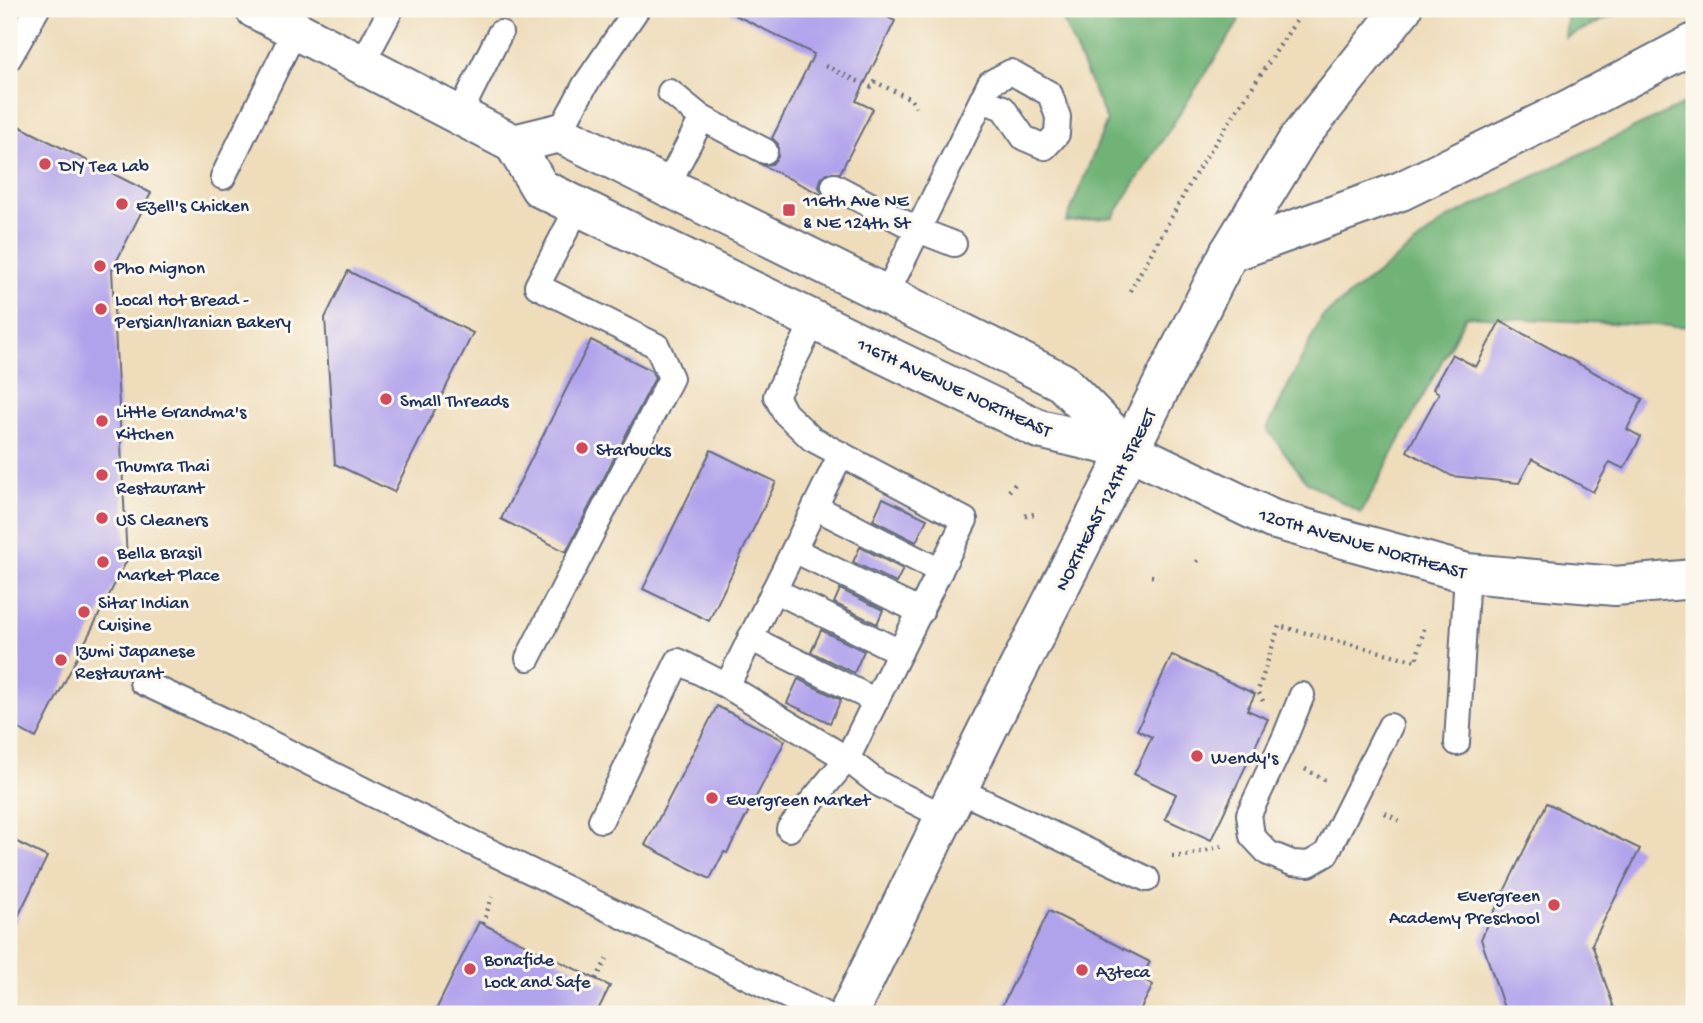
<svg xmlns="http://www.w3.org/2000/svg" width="1703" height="1023" font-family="'Gochi Hand',sans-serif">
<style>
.forest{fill:#71b377;stroke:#46716a;stroke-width:2}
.building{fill:#b1a2ec}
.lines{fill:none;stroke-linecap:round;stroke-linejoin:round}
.lane-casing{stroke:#656c7e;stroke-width:28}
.street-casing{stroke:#656c7e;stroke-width:42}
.secondary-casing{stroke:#656c7e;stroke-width:42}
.highway-casing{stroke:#656c7e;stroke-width:42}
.path{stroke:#656c7e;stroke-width:4.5;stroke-dasharray:2 5;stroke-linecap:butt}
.lane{stroke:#fff;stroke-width:24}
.street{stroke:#fff;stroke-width:38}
.secondary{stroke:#fff;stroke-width:38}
.highway{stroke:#fff;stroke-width:38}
.poi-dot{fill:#d1495b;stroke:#fbf7ec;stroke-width:2.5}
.labels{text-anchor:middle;stroke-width:6;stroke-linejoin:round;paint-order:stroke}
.poi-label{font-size:19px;fill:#1b2f5e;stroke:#fbf7ec;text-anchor:start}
.street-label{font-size:19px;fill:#1b2f5e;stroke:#fbf7ec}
</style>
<rect width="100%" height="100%" fill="#fbf7ec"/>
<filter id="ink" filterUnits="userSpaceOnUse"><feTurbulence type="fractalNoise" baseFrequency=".0143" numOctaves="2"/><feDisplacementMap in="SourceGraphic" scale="14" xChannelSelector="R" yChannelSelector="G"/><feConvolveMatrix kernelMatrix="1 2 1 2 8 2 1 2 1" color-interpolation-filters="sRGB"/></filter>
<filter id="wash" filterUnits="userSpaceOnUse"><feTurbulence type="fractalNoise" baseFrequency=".00686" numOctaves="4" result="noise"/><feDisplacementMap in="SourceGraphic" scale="28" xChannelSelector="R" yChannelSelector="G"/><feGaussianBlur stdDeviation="1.57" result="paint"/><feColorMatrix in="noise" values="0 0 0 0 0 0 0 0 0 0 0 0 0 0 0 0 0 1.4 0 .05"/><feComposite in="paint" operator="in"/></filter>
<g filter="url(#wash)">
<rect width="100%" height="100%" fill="#eedcba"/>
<!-- forest -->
<g class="forest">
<polygon points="1058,9 1239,9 1238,23 1113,217 1066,222 1107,121"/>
<polygon points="1568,9 1626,9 1565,38"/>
<polygon points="1694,99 1694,327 1466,316 1361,513 1306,481 1267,429 1322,317 1448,218"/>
</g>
<g id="blocks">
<!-- building -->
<g class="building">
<polygon points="723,9 871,9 895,21 856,101 873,109 840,173 827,173 821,179 819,187 824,196 762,165 772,164 778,157 778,144 772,138 814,54"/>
<polygon points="9,121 151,193 112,270 127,560 36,738 9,724"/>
<polygon points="348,271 473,333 394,492 335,464 325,318"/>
<polygon points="1500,321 1643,399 1627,429 1641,437 1624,469 1610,462 1593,492 1532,459 1519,483 1452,476 1407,451 1439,393 1433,389 1452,354 1476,367"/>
<polygon points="591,340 651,370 655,378 566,552 501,519"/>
<polygon points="711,450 776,482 709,621 643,589"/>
<polygon points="883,498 927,519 916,542 873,520"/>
<polygon points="860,547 903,569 896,583 853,562"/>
<polygon points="840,589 883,610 877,624 834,603"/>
<polygon points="821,630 864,651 854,673 811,652"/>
<polygon points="1172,655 1255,694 1247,710 1268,719 1211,840 1165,819 1176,794 1134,774 1152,737 1137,730"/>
<polygon points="798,679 841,700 830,723 787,703"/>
<polygon points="717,706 785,741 727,853 724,852 710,879 645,845"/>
<polygon points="1547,803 1640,849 1592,944 1616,1014 1506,1014 1481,939"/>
<polygon points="9,838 47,857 9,935"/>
<polygon points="1049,911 1150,962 1141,978 1153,985 1138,1014 998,1014"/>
<polygon points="479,922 610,986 596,1014 434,1014"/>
</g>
</g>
</g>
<g filter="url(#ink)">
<use href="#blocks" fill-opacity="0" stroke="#656c7e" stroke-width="2"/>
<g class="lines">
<!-- lane casing -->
<g class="lane-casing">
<g id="lane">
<polyline points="9,58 37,9"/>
<polyline points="362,64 391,9"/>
<polyline points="670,92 702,118"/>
<polyline points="459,115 500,33"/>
<polyline points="559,133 585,85 637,9"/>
<polyline points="223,177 295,30"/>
<polyline points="667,186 702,118 765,151"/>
<polyline points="834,186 918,230 954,244"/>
<polyline points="886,295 990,83 1011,72 1050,94 1058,117 1057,134 1045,147 1024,138 1003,108 982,100"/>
<polyline points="841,454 727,686 847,759 879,784 945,817"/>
<polyline points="815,507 940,571"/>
<polyline points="794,550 921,612"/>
<polyline points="774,590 900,652"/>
<polyline points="750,638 876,701"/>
<polyline points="528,658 671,378 657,346 537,286 578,207"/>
<polyline points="142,682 234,725 376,796 824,1014"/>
<polyline points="1302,695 1285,737 1249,814 1252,836 1268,853 1292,863 1309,864 1326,854 1390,726"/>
<polyline points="1457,743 1467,573"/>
<polyline points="959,790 1147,879"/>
<polyline points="601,820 678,661 727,686"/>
<polyline points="789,829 847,759 965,520 812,439 785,413 776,396 814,321"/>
</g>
</g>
<!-- street casing -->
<g class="street-casing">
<polyline id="street" points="1129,450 1272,519 1467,573 1615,586 1694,579"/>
</g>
<!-- secondary casing -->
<g class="secondary-casing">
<g id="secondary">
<polyline points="255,9 514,144 540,188 1039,429 1129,450"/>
<polyline points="514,144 559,133 1062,382 1129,450"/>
<polyline points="848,1014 988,728 1229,253 1299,138 1402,9"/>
</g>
</g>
<!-- highway casing -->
<g class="highway-casing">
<polyline id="highway" points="1229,253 1401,191 1567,110 1694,43"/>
</g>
<!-- path -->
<g class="path">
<polyline points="825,66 871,87 875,82 911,99 916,107"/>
<polyline points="1130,291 1200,166 1304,9"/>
<polyline points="1009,491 1016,483"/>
<polyline points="1025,516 1034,514"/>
<polyline points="1197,562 1200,556"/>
<polyline points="1151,576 1158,577"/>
<polyline points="1263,701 1258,691 1279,626 1416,661 1425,625"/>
<polyline points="1305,769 1325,780"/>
<polyline points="1385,813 1402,822"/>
<polyline points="1172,856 1185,856 1222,846"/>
<polyline points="483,924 492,897"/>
<polyline points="596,979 609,955"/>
</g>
<!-- lane -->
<use href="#lane" class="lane"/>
<!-- street -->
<use href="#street" class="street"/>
<!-- secondary -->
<use href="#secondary" class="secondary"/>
<!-- highway -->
<use href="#highway" class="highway"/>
</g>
</g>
<!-- markers -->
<g class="poi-dot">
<circle cx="45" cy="164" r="7"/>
<circle cx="122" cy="204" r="7"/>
<rect x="782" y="203" width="14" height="14" rx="3.5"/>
<circle cx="100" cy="266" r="7"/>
<circle cx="101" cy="309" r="7"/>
<circle cx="386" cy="399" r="7"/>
<circle cx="102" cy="421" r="7"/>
<circle cx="582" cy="448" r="7"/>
<circle cx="102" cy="475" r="7"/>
<circle cx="102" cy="518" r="7"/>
<circle cx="103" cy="562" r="7"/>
<circle cx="84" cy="612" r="7"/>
<circle cx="61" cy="660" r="7"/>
<circle cx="1197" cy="756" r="7"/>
<circle cx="712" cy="798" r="7"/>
<circle cx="1554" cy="905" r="7"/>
<circle cx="470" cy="969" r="7"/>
<circle cx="1082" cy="970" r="7"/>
</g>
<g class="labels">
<!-- poi labels -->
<g class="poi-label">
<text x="59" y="171">DIY Tea Lab</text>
<text x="803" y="206">116th Ave NE<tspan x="803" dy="22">&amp; NE 124th St</tspan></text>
<text x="136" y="211">Ezell's Chicken</text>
<text x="114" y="273">Pho Mignon</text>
<text x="115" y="305">Local Hot Bread -<tspan x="115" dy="22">Persian/Iranian Bakery</tspan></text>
<text x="400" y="406">Small Threads</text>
<text x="116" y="417">Little Grandma's<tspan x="116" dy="22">Kitchen</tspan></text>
<text x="596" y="455">Starbucks</text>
<text x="116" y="471">Thumra Thai<tspan x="116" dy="22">Restaurant</tspan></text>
<text x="116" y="525">US Cleaners</text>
<text x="117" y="558">Bella Brasil<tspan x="117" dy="22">Market Place</tspan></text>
<text x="98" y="608">Sitar Indian<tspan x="98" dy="22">Cuisine</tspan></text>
<text x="75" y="656">Izumi Japanese<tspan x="75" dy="22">Restaurant</tspan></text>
<text x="1211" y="763">Wendy's</text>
<text x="726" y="805">Evergreen Market</text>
<text x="1540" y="901" text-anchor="end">Evergreen<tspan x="1540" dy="22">Academy Preschool</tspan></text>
<text x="484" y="965">Bonafide<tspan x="484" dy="22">Lock and Safe</tspan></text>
<text x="1096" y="977">Azteca</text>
</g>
<!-- street labels -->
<g class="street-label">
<text transform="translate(955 386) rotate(25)" y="7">116TH AVENUE NORTHEAST</text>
<text transform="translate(1104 499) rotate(-63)" y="7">NORTHEAST 124TH STREET</text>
<text transform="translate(1363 542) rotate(16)" y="7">120TH AVENUE NORTHEAST</text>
</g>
</g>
<!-- margin -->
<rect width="1703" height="1023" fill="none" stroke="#fbf7ec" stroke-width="35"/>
</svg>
